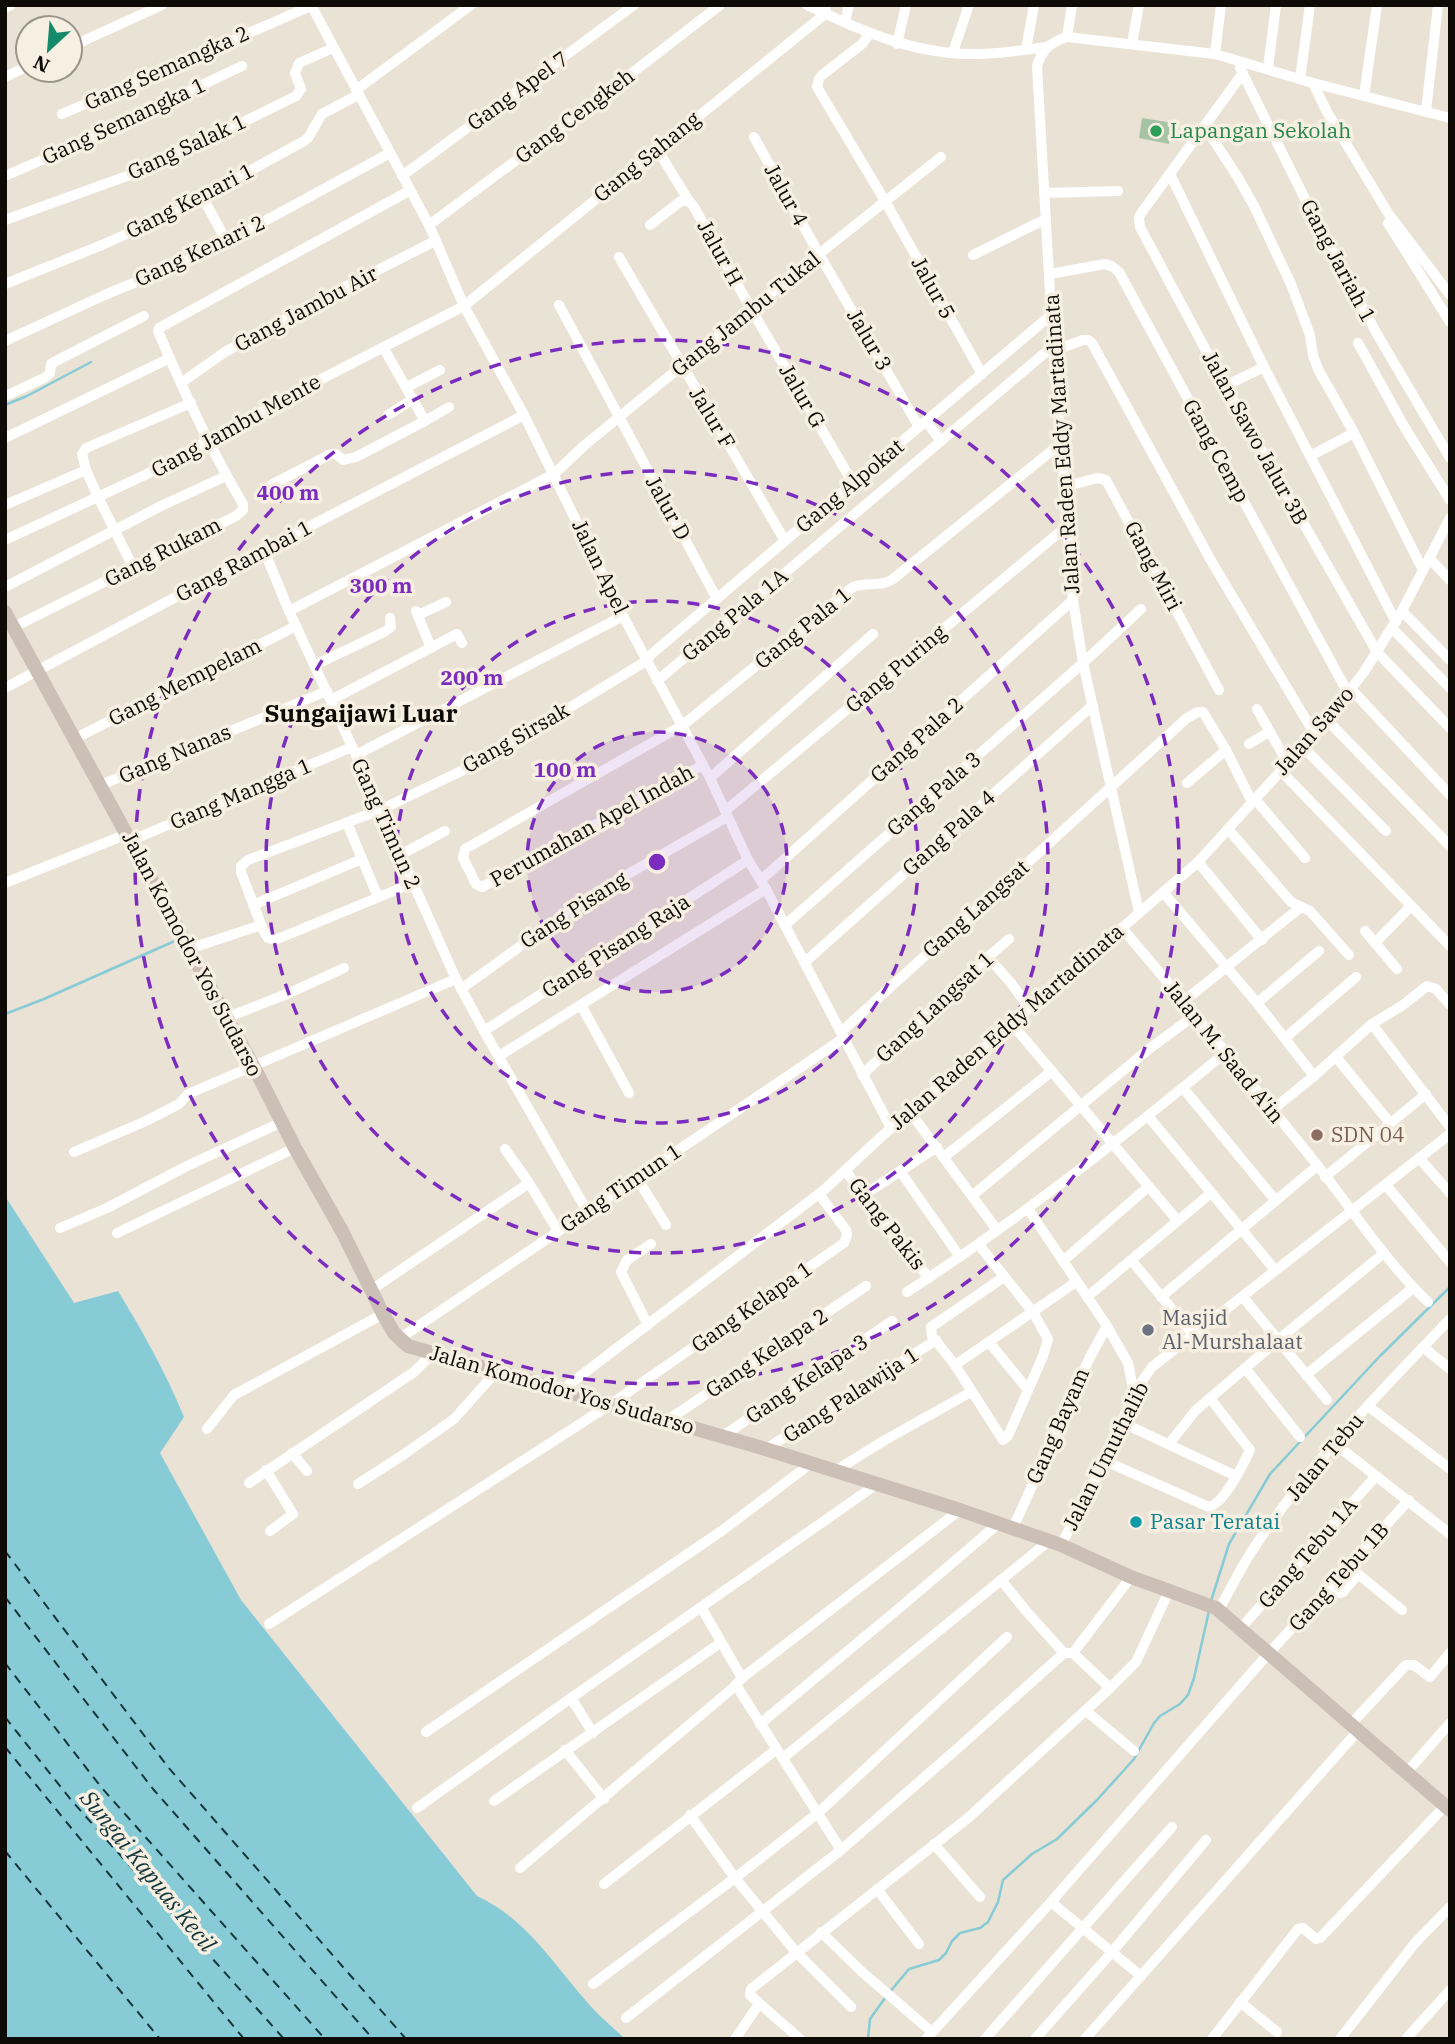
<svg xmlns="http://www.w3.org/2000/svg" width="1455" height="2044" font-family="'IBM Plex Serif',serif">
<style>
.green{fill:#a6c3a3}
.water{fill:#86cbd5}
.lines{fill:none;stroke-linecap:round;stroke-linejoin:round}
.stream{stroke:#86cbd5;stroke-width:2.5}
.ferry{stroke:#14363b;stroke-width:2;stroke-dasharray:9 7;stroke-linecap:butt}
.street{stroke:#fff;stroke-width:10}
.secondary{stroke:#cbbfb6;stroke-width:14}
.ring{fill:none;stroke:#7b2cbf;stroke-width:3.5;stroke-dasharray:12 9}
.leisure-dot{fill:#2e9e5b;stroke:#f7f0e2;stroke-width:2.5}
.education-dot{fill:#8d6e63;stroke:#f7f0e2;stroke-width:2.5}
.worship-dot{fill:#6b7280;stroke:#f7f0e2;stroke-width:2.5}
.culture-dot{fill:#0f9aa8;stroke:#f7f0e2;stroke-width:2.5}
.labels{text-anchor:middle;stroke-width:7;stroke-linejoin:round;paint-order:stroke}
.street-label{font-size:21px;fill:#0e0b07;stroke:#f7f0e2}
.leisure-label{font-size:21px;fill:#27864d;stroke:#f7f0e2;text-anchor:start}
.education-label{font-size:21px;fill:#785e54;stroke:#f7f0e2;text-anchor:start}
.worship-label{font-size:21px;fill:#5b616d;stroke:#f7f0e2;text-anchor:start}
.culture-label{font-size:21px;fill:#0d838f;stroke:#f7f0e2;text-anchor:start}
.water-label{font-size:23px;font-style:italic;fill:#14363b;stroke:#f7f0e2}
.quarter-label{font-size:24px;font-weight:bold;fill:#0e0b07;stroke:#f7f0e2}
.centre{fill:#7b2cbf;stroke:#f7f0e2;stroke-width:3.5}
.ring-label{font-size:21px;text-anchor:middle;font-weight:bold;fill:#7b2cbf;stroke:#f7f0e2;stroke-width:7;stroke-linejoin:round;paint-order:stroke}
</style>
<rect width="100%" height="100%" fill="#eae2d5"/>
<!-- green -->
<polygon class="green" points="1142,118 1173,123 1169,144 1139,138"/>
<!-- water -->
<path class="water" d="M5,1196L74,1303L118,1291C143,1332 166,1373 184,1417L160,1453L241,1600L477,1896C531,1921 558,1972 597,2013C606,2022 616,2030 625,2039H5Z"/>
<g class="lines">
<!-- stream -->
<g class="stream">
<polyline points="5,405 27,396 91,362"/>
<polyline points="5,1014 44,999 177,940"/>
<polyline points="1211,1601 1229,1544 1270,1474 1380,1356 1450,1287"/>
<polyline points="889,1993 909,1969 939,1960 946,1953 952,1941 960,1933 980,1928 988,1922 998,1902 1003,1880 1032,1854 1057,1839 1097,1800 1134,1759 1154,1723 1160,1716 1180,1704 1188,1695 1194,1678 1209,1611"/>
<polyline points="868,2039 870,2019 885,1998"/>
</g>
<!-- ferry -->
<g class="ferry">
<polyline points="5,1551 168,1767 406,2039"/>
<polyline points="5,1597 153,1789 373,2039"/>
<polyline points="5,1663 101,1787 325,2039"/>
<polyline points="5,1717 72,1801 284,2039"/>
<polyline points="5,1747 244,2039"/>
<polyline points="5,1851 160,2039"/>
</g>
<!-- street -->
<g class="street">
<polyline points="311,5 429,225 464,306 524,415 623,616 710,778 748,860 766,889 891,1128"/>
<path d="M807,5C861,31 915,55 976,54C999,54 1023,50 1046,47"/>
<polyline points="5,8 11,5"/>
<polyline points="845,22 849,5"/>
<polyline points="870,33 862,44 822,75 819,79 817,87 885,201 982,374"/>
<polyline points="1067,37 1072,5"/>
<polyline points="1132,43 1139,5"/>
<polyline points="897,44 906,5"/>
<polyline points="70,47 162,5"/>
<polyline points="1026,49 1034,5"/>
<polyline points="953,52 969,5"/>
<polyline points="1215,54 1221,5"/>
<polyline points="1240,68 1312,213 1377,334 1450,458"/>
<polyline points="1268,68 1276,5"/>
<polyline points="1243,73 1142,212 1139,217 1140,227 1225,386 1377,652 1450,728"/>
<polyline points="5,77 28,66"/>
<polyline points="1300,79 1310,5"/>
<polyline points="1313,83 1327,112 1388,213 1450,295"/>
<polyline points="356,90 471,5"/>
<polyline points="1364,96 1377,5"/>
<polyline points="1426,111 1438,5"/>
<polyline points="62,114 311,6"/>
<polyline points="1205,127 1237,176 1254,206 1291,284 1310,335 1313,355 1318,369 1354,433 1423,570"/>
<polyline points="754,137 819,254 919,427"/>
<polyline points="657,149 689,201"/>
<polyline points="1170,174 1264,367 1396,622"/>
<polyline points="5,176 65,150 242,66"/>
<polyline points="402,176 634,5"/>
<polyline points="1044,193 1118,191"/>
<polyline points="203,198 227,242"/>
<polyline points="5,220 152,167 296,96 301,89 295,73 299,63 333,48"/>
<polyline points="1388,223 1450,322"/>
<polyline points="429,225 588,107 720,5"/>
<polyline points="650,225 681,201 689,201 694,207 751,309 853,483"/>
<polyline points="973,255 1046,219"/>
<polyline points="619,257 785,541"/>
<polyline points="1050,274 1105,264 1113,267 1119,272 1348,693"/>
<polyline points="5,284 102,245 177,211 304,141 308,138 322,114 358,95"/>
<polyline points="559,305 717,599"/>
<polyline points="5,341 109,293 173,267 228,241 390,153"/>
<polyline points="1358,343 1405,428 1450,500"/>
<polyline points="1053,351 1083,340 1088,340 1092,343 1213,564 1314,733"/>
<polyline points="181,383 225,352 327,296 435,241"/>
<polyline points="1225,386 1264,367"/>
<polyline points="407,387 440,370"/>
<polyline points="5,395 10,394 46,377 50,373 51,364 54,362 144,316"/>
<polyline points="388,415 413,399"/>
<polyline points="425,421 449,407"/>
<polyline points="926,421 941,441 1053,346"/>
<polyline points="5,438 170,358"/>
<polyline points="1310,456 1354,433"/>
<polyline points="86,470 82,454 86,448 191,403"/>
<polyline points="271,485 331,454 336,454 343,460 356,457 425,421 383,347"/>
<polyline points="1064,487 1097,478 1106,480 1219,690"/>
<polyline points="5,505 86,470 98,497 133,567"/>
<polyline points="5,540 145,475 331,374 464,306 825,14 826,5"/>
<polyline points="264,550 289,611 356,755 456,979 484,1031 587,1211"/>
<polyline points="1429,558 1450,580"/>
<polyline points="5,587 161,506 226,476"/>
<polyline points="289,611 554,474 586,444 819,254 941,157"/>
<polyline points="416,611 431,648"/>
<polyline points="1402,611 1450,660"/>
<polyline points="418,615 446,602"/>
<path d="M14,627L236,516L243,510V504C210,449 183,390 158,331L159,328L409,191"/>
<polyline points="1392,628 1450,688"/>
<polyline points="647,658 1052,314"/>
<polyline points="315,665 384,632 391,627 390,618"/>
<polyline points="657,681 941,441"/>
<polyline points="5,688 264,550 524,415"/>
<polyline points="1351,689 1450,795"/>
<polyline points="331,700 457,634 462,643"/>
<polyline points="1257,709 1287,762"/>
<polyline points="1327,720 1450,846"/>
<polyline points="74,739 296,626"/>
<polyline points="1249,744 1269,732"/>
<polyline points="1302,746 1386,831"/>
<polyline points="356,755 623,616"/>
<path d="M703,765L482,887L476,884L463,858L465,849L683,725L853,587C867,581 880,588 893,579L1060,444"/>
<polyline points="1280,770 1450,946"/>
<polyline points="710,778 873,634"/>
<polyline points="1187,783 1226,750"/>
<polyline points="101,785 327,691"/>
<polyline points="1255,799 1305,858"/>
<polyline points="725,811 1067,526"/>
<polyline points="347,823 378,897"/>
<polyline points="1228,829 1291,902 1310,911 1349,955"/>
<polyline points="130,841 352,747"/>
<polyline points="400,855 445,831"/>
<polyline points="1198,862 1262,940"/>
<polyline points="761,880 1073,600"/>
<polyline points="5,883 127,834"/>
<polyline points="413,883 275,940 268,938 263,930 241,872 241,866 248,860 380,810 478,763 648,660"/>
<polyline points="1163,892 1257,1003 1314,1076"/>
<polyline points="253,905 362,859"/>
<path d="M1139,912L1083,663L1073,600L1053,346L1037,66C1042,49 1051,42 1067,37L1215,54L1313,83L1450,118"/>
<polyline points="785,925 1083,663 1141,609"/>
<path d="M1122,928C1188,1006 1254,1086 1318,1166C1354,1212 1386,1262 1428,1302"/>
<polyline points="1365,931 1397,969"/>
<polyline points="1375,943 1411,906"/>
<polyline points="189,949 261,925"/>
<polyline points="988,957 1011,983 1029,1008"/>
<polyline points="805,962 1093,705"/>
<polyline points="461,989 590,896 727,817"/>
<polyline points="1184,1001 1301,907"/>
<polyline points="1257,1003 1319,951"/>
<polyline points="581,1005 629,1093"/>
<polyline points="226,1018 287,994 344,968"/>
<polyline points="1012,1024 1177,1220"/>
<polyline points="1372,1024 1450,1127"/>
<polyline points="484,1031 748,860"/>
<polyline points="841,1032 1187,718 1198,712 1203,712 1226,750 1252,802"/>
<polyline points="1285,1038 1356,977"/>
<polyline points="499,1056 766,889"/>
<polyline points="1336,1057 1390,1123"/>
<polyline points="862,1075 975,968 1009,939"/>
<polyline points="1183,1088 1276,1201"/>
<polyline points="1272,1110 1314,1076 1372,1024 1403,1005 1427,986 1436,989 1450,1005"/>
<polyline points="910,1112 997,1230"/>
<polyline points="1148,1116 1275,1270"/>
<polyline points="505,1149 529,1183 558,1231"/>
<polyline points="74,1152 146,1121 179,1104 188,1094 456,979"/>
<polyline points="944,1157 1052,1071"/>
<polyline points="1419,1158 1450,1193"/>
<polyline points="846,1170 862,1196 929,1278"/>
<polyline points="900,1171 960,1257"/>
<polyline points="1325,1177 1426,1094"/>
<polyline points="637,1178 666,1225"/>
<polyline points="1386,1185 1450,1262"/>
<polyline points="973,1195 1149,1049 1195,1015"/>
<polyline points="862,1196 937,1147"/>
<polyline points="1028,1209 1107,1326 1128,1363 1134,1393"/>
<polyline points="60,1228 107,1208 187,1166 282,1122"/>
<polyline points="117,1233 295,1148"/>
<polyline points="979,1245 1033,1312 1048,1339 1043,1356 1008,1436 1003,1440 955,1365 1076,1282"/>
<polyline points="1063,1261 1148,1187"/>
<polyline points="1132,1261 1194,1336"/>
<polyline points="371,1290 529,1183"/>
<path d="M907,1292C1018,1220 1122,1138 1225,1053"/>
<polyline points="1087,1297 1211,1193"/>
<polyline points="1161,1297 1317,1166"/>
<polyline points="1243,1297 1327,1400"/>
<polyline points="648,1325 621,1272 627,1260 651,1244"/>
<polyline points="399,1339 844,1038"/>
<polyline points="989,1342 1028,1390"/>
<polyline points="1423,1347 1450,1369"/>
<polyline points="955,1365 932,1336 931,1327 1004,1277"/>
<polyline points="1245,1368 1300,1437"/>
<polyline points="1306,1375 1413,1288"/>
<polyline points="562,1390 824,1190 882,1136 1198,862 1327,720 1364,672 1402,611 1450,518"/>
<polyline points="1368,1406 1450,1469"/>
<polyline points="668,1420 866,1286"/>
<polyline points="1123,1423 1236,1476"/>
<polyline points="207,1429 234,1395 383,1314"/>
<polyline points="723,1436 892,1321"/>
<polyline points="1334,1443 1450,1534"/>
<polyline points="1169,1444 1195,1411 1278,1340 1384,1253"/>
<polyline points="766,1449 936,1340"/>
<polyline points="292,1453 307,1471"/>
<path d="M1105,1461L1209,1507C1224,1503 1243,1465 1250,1450L1210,1398"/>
<polyline points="266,1470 293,1514 270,1531"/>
<polyline points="835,1471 885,1440 971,1392"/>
<polyline points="249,1483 414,1372 434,1352"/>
<polyline points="358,1484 403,1455 454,1419 496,1372"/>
<polyline points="1013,1528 1089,1359 1107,1326"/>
<polyline points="1061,1545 1105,1461 1134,1393 1152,1367 1450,1134"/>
<polyline points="1001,1580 1027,1612 1064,1653"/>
<polyline points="1332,1586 1340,1593 1343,1592 1358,1574 1402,1610"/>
<polyline points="701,1607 742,1678"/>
<path d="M1219,1610C1229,1591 1239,1572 1250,1554C1306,1467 1379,1393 1450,1319"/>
<polyline points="269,1624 611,1404 844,1243 847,1235 846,1230 819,1194"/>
<polyline points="1240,1629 1376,1476"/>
<polyline points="1073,1653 1110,1688"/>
<polyline points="736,1685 841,1850"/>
<polyline points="571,1698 593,1733"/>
<polyline points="1086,1711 1134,1751"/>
<polyline points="760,1724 903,1605 998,1524"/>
<polyline points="1350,1725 1406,1665 1414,1665 1430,1677 1450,1653"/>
<polyline points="426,1732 723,1530 810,1464"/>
<polyline points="565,1750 604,1799"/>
<polyline points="783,1758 1049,1541"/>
<polyline points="1407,1772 1450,1723"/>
<polyline points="494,1801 720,1643"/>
<polyline points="417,1808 571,1698 877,1484"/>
<polyline points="690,1815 735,1878 796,1952 851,2007"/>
<polyline points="934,1844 980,1897"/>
<polyline points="520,1868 734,1687 742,1678 960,1510"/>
<polyline points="604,1884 777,1749"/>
<polyline points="877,1889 919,1944"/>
<polyline points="1051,1902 1268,1654 1409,1500"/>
<polyline points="821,1932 861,1971 932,2032"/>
<polyline points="593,1984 735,1878 818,1813 1007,1637"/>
<polyline points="1240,2002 1277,2032"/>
<polyline points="626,2018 841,1850 958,1748 1064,1653 1073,1653 1131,1577"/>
<polyline points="735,2039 759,2004"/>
<polyline points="800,2039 750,1995 751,1989 968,1818 1110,1688 1136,1662 1169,1591"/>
<polyline points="926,2039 1051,1902 1141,1976"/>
<polyline points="985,2039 1172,1827"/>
<polyline points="1035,2039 1112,1952 1206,1840"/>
<polyline points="1085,2039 1358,1731"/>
<polyline points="1212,2039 1298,1929 1303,1928 1316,1939 1320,1938 1445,1806"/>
<polyline points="1340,2039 1415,1943 1450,1907"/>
<polyline points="1406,2039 1450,1990"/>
</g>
<!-- secondary -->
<polyline class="secondary" points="5,612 257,1073 295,1148 343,1233 383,1314 394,1333 408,1346 759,1447 960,1510 1061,1545 1131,1577 1216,1608 1450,1810"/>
</g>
<!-- distance rings -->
<circle cx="657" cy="862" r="130" fill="#7b2cbf" fill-opacity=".12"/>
<g class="ring">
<circle cx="657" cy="862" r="130"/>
<circle cx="657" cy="862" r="261"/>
<circle cx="657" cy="862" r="391"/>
<circle cx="657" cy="862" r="522"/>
</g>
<!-- markers -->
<circle class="leisure-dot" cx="1156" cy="131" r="7"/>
<circle class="education-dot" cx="1317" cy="1135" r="7"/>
<circle class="worship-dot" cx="1148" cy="1330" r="7"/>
<circle class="culture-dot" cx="1136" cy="1522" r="7"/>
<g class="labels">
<!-- street labels -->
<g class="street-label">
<text transform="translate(167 68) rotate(-24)" y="7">Gang Semangka 2</text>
<text transform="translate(518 91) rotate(-36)" y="7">Gang Apel 7</text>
<text transform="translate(575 116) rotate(-37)" y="7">Gang Cengkeh</text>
<text transform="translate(124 121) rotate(-25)" y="7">Gang Semangka 1</text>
<text transform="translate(187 147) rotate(-25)" y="7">Gang Salak 1</text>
<text transform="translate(647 157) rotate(-39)" y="7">Gang Sahang</text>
<text transform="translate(786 195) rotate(61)" y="7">Jalur 4</text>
<text transform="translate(190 201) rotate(-27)" y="7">Gang Kenari 1</text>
<text transform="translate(200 251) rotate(-25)" y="7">Gang Kenari 2</text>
<text transform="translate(720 253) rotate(61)" y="7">Jalur H</text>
<text transform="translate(1338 261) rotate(62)" y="7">Gang Jariah 1</text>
<text transform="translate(933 288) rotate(61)" y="7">Jalur 5</text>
<text transform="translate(306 309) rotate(-28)" y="7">Gang Jambu Air</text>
<text transform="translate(746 314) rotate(-39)" y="7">Gang Jambu Tukal</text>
<text transform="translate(869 340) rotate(60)" y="7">Jalur 3</text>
<text transform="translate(802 396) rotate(60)" y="7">Jalur G</text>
<text transform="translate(712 418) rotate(59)" y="7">Jalur F</text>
<text transform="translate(236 426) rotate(-29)" y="7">Gang Jambu Mente</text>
<text transform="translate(1255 438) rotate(61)" y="7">Jalan Sawo Jalur 3B</text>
<text transform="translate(1062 444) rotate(-94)" y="7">Jalan Raden Eddy Martadinata</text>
<text transform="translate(1216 451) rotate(61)" y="7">Gang Cemp</text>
<text transform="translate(850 486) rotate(-40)" y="7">Gang Alpokat</text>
<text transform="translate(668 508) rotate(61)" y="7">Jalur D</text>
<text transform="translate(163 552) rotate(-27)" y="7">Gang Rukam</text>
<text transform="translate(244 561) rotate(-28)" y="7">Gang Rambai 1</text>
<text transform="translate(1153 566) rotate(62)" y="7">Gang Miri</text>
<text transform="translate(600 567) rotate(64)" y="7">Jalan Apel</text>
<text transform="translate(735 615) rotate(-40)" y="7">Gang Pala 1A</text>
<text transform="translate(803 628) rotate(-39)" y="7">Gang Pala 1</text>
<text transform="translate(896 669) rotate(-40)" y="7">Gang Puring</text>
<text transform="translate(185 682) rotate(-27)" y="7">Gang Mempelam</text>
<text transform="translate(1314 731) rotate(-49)" y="7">Jalan Sawo</text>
<text transform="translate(516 738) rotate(-30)" y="7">Gang Sirsak</text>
<text transform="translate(917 740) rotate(-42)" y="7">Gang Pala 2</text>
<text transform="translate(175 754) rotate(-23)" y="7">Gang Nanas</text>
<text transform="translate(241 794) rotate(-23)" y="7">Gang Mangga 1</text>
<text transform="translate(934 794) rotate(-41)" y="7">Gang Pala 3</text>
<text transform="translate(386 824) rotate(66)" y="7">Gang Timun 2</text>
<text transform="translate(592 826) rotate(-29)" y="7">Perumahan Apel Indah</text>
<text transform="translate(949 833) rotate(-42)" y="7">Gang Pala 4</text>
<text transform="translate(976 909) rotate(-42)" y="7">Gang Langsat</text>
<text transform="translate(574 910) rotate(-33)" y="7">Gang Pisang</text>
<text transform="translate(616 946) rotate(-33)" y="7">Gang Pisang Raja</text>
<text transform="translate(192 954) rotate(62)" y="7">Jalan Komodor Yos Sudarso</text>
<text transform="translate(935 1007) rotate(-43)" y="7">Gang Langsat 1</text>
<text transform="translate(1007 1027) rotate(-41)" y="7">Jalan Raden Eddy Martadinata</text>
<text transform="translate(1224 1052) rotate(51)" y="7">Jalan M. Saad A'in</text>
<text transform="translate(621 1188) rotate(-34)" y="7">Gang Timun 1</text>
<text transform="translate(887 1224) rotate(52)" y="7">Gang Pakis</text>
<text transform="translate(752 1307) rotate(-35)" y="7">Gang Kelapa 1</text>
<text transform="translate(767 1353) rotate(-34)" y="7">Gang Kelapa 2</text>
<text transform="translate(807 1379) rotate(-34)" y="7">Gang Kelapa 3</text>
<text transform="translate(562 1390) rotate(16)" y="7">Jalan Komodor Yos Sudarso</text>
<text transform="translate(851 1395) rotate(-33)" y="7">Gang Palawija 1</text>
<text transform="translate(1058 1426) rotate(-66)" y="7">Gang Bayam</text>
<text transform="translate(1106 1456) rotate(-63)" y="7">Jalan Umuthalib</text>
<text transform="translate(1325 1457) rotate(-50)" y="7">Jalan Tebu</text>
<text transform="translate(1308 1553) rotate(-49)" y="7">Gang Tebu 1A</text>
<text transform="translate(1339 1577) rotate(-48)" y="7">Gang Tebu 1B</text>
</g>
<!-- leisure labels -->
<g class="leisure-label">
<text x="1170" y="138">Lapangan Sekolah</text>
</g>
<!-- education labels -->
<g class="education-label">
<text x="1331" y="1142">SDN 04</text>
</g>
<!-- worship labels -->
<g class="worship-label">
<text x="1162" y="1325">Masjid<tspan x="1162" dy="24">Al-Murshalaat</tspan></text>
</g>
<!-- culture labels -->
<g class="culture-label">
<text x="1150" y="1529">Pasar Teratai</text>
</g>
<!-- water labels -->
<g class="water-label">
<text transform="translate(148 1871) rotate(51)" y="8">Sungai Kapuas Kecil</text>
</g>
<!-- quarter labels -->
<g class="quarter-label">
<text x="361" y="722">Sungaijawi Luar</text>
</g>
</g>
<circle cx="657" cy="862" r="10" class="centre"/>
<g class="ring-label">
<text x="288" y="500">400 m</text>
<text x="381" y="593">300 m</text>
<text x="472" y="685">200 m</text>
<text x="565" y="777">100 m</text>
</g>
<!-- border -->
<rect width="1455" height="2044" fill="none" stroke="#0e0b07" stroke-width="14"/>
<!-- north arrow -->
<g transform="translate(49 49) rotate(206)"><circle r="33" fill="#f7f0e2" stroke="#9a948a" stroke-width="2"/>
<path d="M0-5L12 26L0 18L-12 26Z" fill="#148a6b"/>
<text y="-10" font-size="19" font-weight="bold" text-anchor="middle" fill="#0e0b07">N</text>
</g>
</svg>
